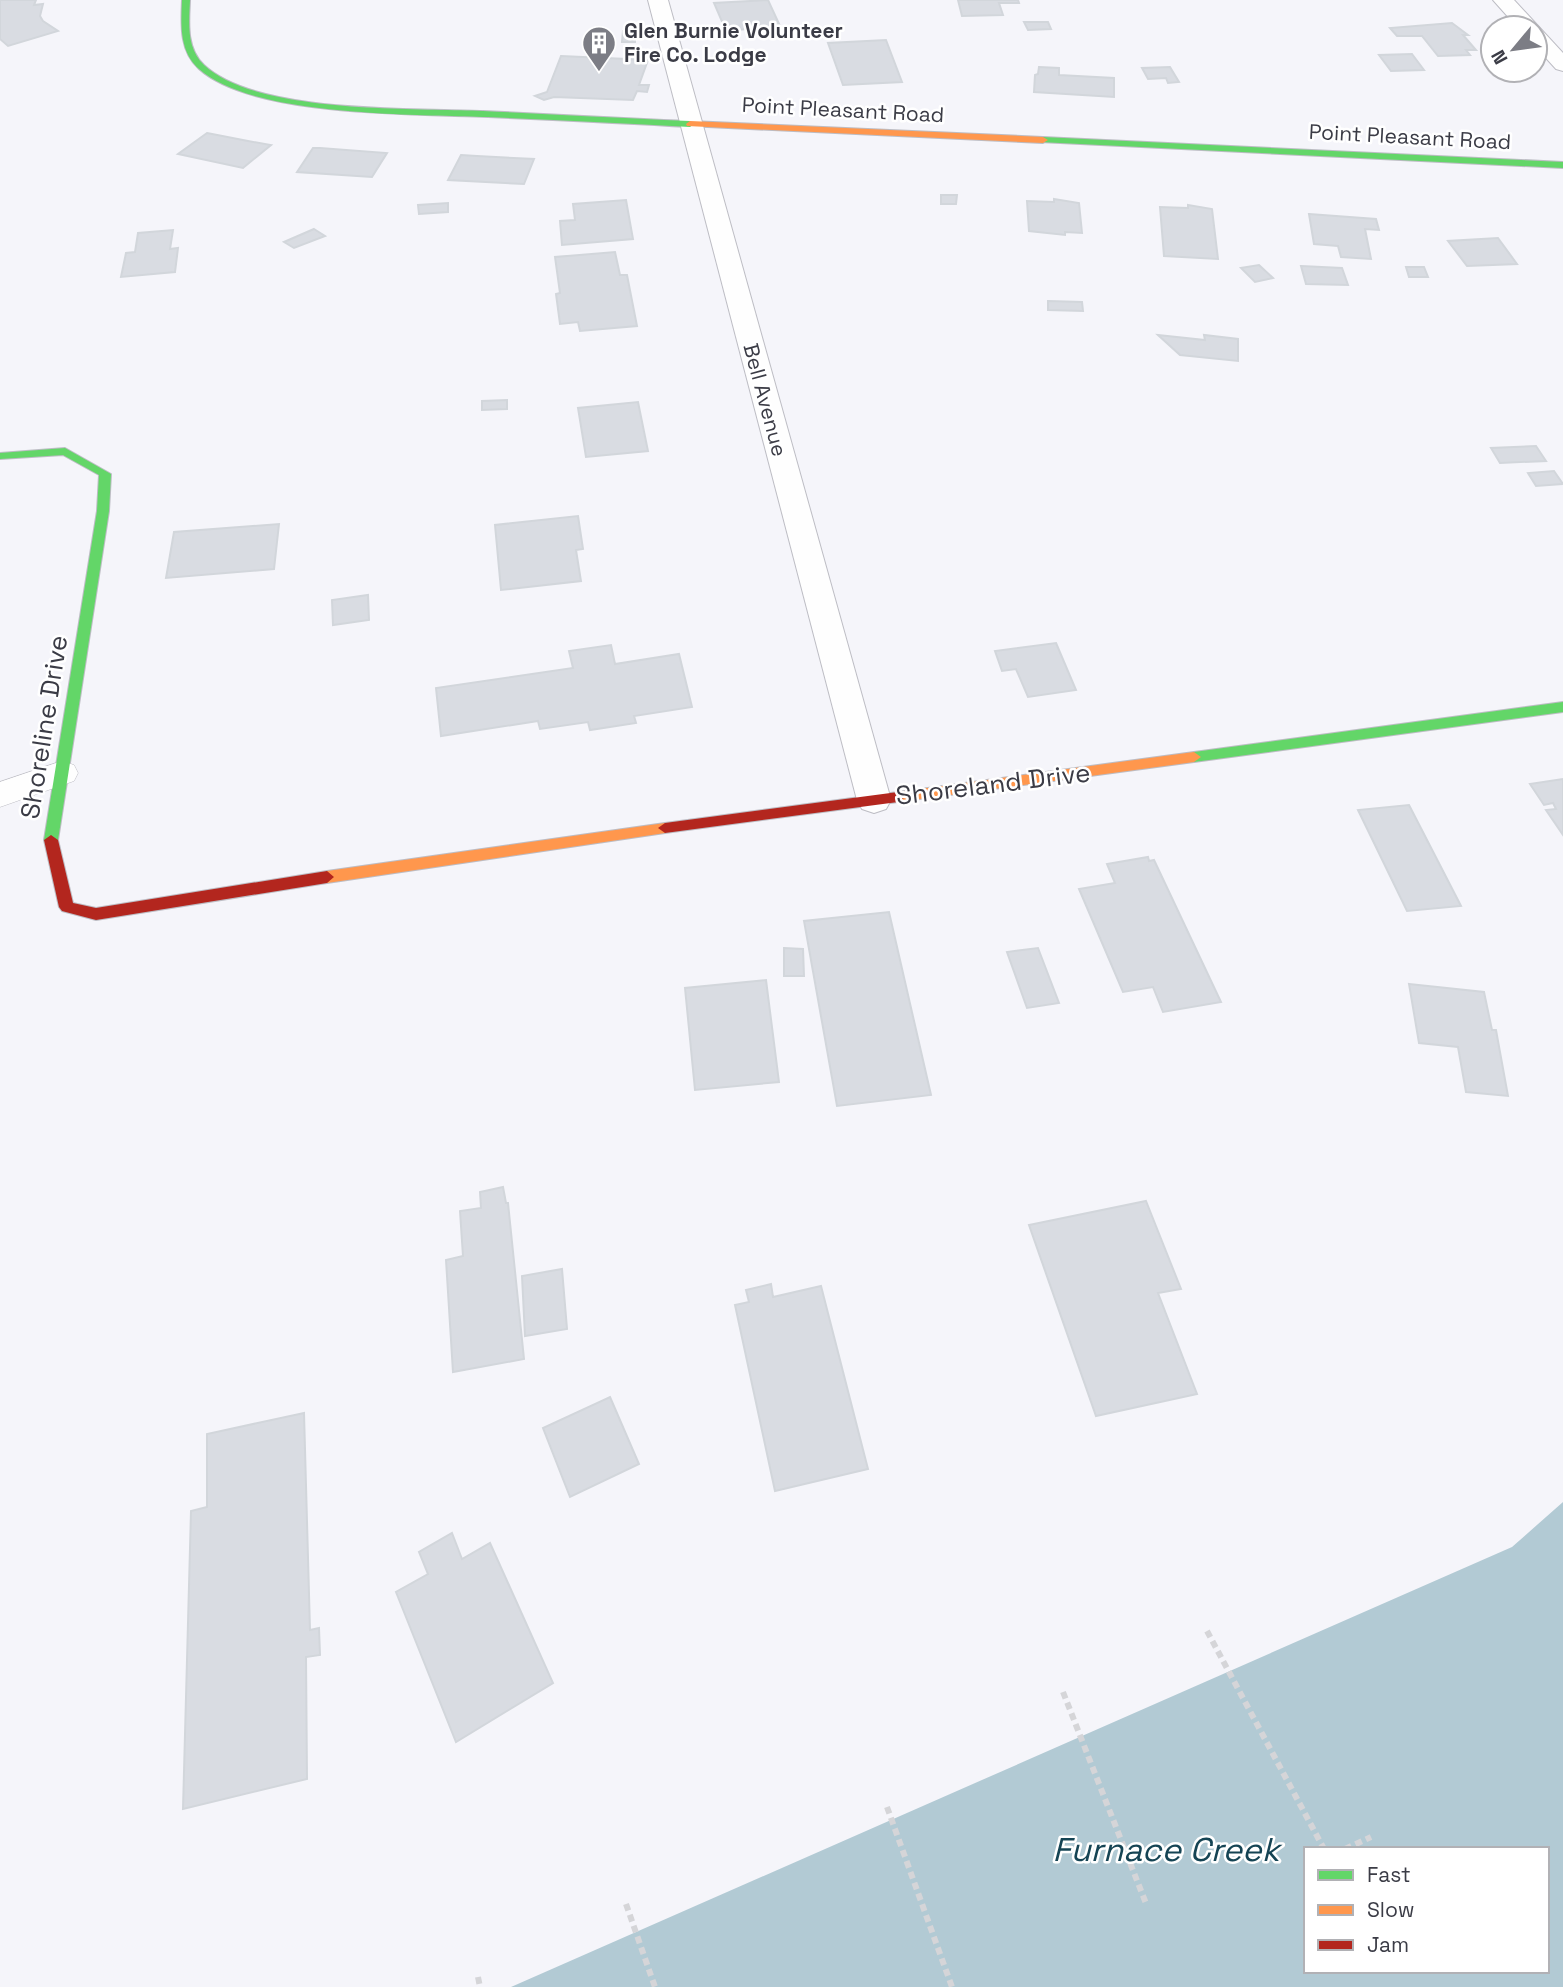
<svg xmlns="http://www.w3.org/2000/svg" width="1563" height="1987" font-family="'Space Grotesk',sans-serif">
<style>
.water{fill:#b2cad4;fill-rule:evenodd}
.building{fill:#d9dce2;stroke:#d2d6db;stroke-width:2}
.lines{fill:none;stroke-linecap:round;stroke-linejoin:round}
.lane-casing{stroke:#bdbdc4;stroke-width:1}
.street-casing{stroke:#bdbdc4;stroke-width:2}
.fast-casing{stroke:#bdbdc4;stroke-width:2}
.slow-casing{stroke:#bdbdc4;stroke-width:2}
.jam-casing{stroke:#bdbdc4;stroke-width:2}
.path{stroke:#d5d5d8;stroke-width:6;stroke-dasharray:7 4.5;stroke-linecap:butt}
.lane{fill:#fefefe;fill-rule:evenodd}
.street{fill:#fefefe;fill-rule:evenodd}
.fast{fill:#63d668;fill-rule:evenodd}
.slow{fill:#ff974d;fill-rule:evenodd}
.jam{fill:#b3261e;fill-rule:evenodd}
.labels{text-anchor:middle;stroke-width:5;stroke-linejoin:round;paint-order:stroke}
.far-poi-label{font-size:21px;font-weight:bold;fill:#3b3c46;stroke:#fff;text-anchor:start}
.far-street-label{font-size:21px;fill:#3b3c46;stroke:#fff}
.street-label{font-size:26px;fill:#3b3c46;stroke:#fff}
.near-water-label{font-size:33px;font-style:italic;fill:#154454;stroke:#fff}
</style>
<rect width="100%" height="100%" fill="#f5f5fa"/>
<!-- water -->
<path class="water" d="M1563,1502V1987H511L1512,1547ZM1306,1849H1547V1971H1306Z"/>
<!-- building -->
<g class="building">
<polygon points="0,0 36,0 34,5 43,4 40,16 43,21 58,31 8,46 0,39"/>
<polygon points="768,0 780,26 726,31 714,3"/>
<polygon points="958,0 1018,0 1019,3 999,3 1003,15 962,16"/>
<polygon points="1024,22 1048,22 1051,29 1028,30"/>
<polygon points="1452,23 1468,35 1463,35 1476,50 1466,50 1470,55 1438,56 1422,36 1397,36 1390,28"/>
<polygon points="623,31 635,31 635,42 622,42"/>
<polygon points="886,40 902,82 843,85 828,43"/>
<polygon points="1412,54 1424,70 1391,71 1379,55"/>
<polygon points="561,56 648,60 639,85 649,85 647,92 637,91 633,100 554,97 544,100 535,96 547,92"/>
<polygon points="1039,67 1059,68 1059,75 1114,78 1114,97 1034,92 1035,75 1038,74"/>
<polygon points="1170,67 1179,82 1168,83 1166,78 1148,79 1142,68"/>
<polygon points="207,133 248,141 271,145 243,168 178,154"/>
<polygon points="313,148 320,148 387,153 372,177 297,172"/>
<polygon points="461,155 477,156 534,159 524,184 448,180"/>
<polygon points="941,195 957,195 956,204 941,204"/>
<polygon points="1054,199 1079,203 1082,233 1065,232 1065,235 1029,231 1027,201 1054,202"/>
<polygon points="626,200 633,239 562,245 560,221 575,220 573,204"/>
<polygon points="448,203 448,212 419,214 418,205"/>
<polygon points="1188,205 1212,209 1218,259 1164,256 1160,207 1188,208"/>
<polygon points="1309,214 1376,219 1379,230 1365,229 1371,259 1341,257 1338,246 1314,244"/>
<polygon points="314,229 325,236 294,248 284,242"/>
<polygon points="173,230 170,249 178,248 175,272 121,277 126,253 135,252 138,233"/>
<polygon points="1498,238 1517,264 1467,266 1448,241"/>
<polygon points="615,252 620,275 627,275 637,326 580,331 578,322 560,324 556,294 560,293 555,257"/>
<polygon points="1259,265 1273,278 1255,282 1241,268"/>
<polygon points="1301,266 1342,268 1348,285 1306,284"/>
<polygon points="1406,267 1424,267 1428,277 1409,277"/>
<polygon points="1048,301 1082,302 1083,311 1048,310"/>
<polygon points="1158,335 1205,340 1204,335 1238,339 1238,361 1180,355"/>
<polygon points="507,400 507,409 482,410 482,401"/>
<polygon points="638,402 648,451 586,457 578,408"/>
<polygon points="1536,446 1546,461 1500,463 1491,448"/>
<polygon points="1554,471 1563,484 1536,486 1528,473"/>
<polygon points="578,516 583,549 576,550 581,581 501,590 495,525"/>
<polygon points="279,524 274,569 166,578 174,532"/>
<polygon points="368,595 369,620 333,625 332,600"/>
<polygon points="1056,643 1076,690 1028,697 1016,669 1002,671 995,651"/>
<polygon points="611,645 615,664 679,654 692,707 634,716 636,723 590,730 588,722 540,729 538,721 441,736 436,688 573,668 569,651"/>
<polygon points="1563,779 1563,835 1546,810 1556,809 1553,803 1544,805 1530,784"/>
<polygon points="1409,805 1461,906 1407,911 1358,810"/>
<polygon points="1148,857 1149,861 1154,860 1221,1002 1163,1012 1153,987 1123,992 1079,889 1115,883 1107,864"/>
<polygon points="889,912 931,1095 837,1106 804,921"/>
<polygon points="784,948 803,949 804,976 784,976"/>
<polygon points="1038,948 1059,1003 1027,1008 1007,952"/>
<polygon points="766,980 779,1082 695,1090 685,988"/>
<polygon points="1409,984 1484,992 1492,1030 1496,1030 1508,1096 1466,1092 1458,1047 1419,1043"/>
<polygon points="503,1187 506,1203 508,1203 524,1359 453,1372 446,1260 463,1256 460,1211 481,1208 480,1192"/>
<polygon points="1146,1201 1181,1289 1158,1293 1197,1394 1096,1416 1029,1225"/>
<polygon points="562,1269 567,1329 525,1336 522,1276"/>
<polygon points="771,1284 773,1297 821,1286 868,1469 775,1491 735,1305 749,1302 746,1290"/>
<polygon points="610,1397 639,1464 570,1497 543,1428"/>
<polygon points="304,1413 310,1630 319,1628 320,1655 306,1657 307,1779 183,1809 191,1511 207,1507 207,1434"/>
<polygon points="452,1533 462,1559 490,1543 553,1683 456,1742 396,1592 428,1574 419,1552"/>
</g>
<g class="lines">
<!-- lane casing -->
<g class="lane-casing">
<polygon id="lane" points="62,761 74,765 78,773 74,781 0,807 0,782"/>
</g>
<!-- street casing -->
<g class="street-casing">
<g id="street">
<polygon points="648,0 668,0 891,800 886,809 874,813 862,809 857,800"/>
<polygon points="1493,0 1514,0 1563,53 1563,71 1556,69 1535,46 1535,28 1518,28"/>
</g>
</g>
<!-- fast casing -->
<g class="fast-casing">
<g id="fast">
<path d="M182,0H190C189,22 186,48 204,65C256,114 414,108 483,111C544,114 604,117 664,120L690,121L694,124L690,127C623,123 556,120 488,117C417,114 252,117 199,69C179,51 181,25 182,0Z"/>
<polygon points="1043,137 1563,162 1563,168 1040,142 1040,138"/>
<polygon points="65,448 111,474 109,511 58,840 51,845 44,840 97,511 99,475 63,455 0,459 0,453"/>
<polygon points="1563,702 1563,712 1194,762 1187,757 1194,752"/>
</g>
</g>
<!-- slow casing -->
<g class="slow-casing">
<g id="slow">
<polygon points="690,121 1043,137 1048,140 1043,143 687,126 686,124"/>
<polygon points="1194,752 1201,757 1194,762 898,802 891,797 898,792"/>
<polygon points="665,823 672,828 665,833 327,883 320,877 327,871"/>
</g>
</g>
<!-- jam casing -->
<g class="jam-casing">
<g id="jam">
<polygon points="898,792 905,797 898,802 665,833 658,828 665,823"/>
<polygon points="51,835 58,840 73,903 96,908 327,871 334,877 327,883 96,920 62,911 59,907 44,840"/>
</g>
</g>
<!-- path -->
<g class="path">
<polyline points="1207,1631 1324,1849"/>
<polyline points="1063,1692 1147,1906"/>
<polyline points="887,1807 952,1987"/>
<polyline points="1345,1849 1371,1837"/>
<polyline points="626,1904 655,1987"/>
<polyline points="478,1977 480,1987"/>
</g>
<!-- lane -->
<use href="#lane" class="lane"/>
<!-- street -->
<use href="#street" class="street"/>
<!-- fast -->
<use href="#fast" class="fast"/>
<!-- slow -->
<use href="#slow" class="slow"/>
<!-- jam -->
<use href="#jam" class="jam"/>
</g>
<!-- icons -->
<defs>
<g id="building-pin" transform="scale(1.75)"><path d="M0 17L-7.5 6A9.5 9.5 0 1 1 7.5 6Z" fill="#7c7d85" stroke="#fff"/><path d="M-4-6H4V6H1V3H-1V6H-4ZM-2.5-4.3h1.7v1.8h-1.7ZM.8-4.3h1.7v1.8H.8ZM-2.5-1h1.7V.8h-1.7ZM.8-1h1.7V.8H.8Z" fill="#fff"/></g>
</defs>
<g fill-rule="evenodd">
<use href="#building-pin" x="599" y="43"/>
</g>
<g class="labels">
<!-- far-poi labels -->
<g class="far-poi-label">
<text x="624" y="38">Glen Burnie Volunteer<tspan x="624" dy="24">Fire Co. Lodge</tspan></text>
</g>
<!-- far-street labels -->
<g class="far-street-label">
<text transform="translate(843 110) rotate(3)" y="7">Point Pleasant Road</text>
<text transform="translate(1410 137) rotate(3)" y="7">Point Pleasant Road</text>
<text transform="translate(765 400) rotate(75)" y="7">Bell Avenue</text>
</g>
<!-- street labels -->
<g class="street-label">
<text transform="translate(44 727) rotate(-81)" y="9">Shoreline Drive</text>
<text transform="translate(993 784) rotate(-7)" y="9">Shoreland Drive</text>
</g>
<!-- near-water labels -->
<g class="near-water-label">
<text x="1166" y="1861">Furnace Creek</text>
</g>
</g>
<!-- legend -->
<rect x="1304" y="1847" width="245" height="126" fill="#ffffff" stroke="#b1b1b5" stroke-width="2"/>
<rect x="1318" y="1870" width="35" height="10" fill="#63d668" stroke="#b1b1b5" stroke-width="2"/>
<text x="1367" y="1882" font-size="21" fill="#3b3c46">Fast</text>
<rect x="1318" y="1905" width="35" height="10" fill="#ff974d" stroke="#b1b1b5" stroke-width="2"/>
<text x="1367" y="1917" font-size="21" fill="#3b3c46">Slow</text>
<rect x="1318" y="1940" width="35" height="10" fill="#b3261e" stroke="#b1b1b5" stroke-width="2"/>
<text x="1367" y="1952" font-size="21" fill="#3b3c46">Jam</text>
<!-- north arrow -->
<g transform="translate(1514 49) rotate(241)"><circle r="33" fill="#ffffff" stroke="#b1b1b5" stroke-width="2"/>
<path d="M0-5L12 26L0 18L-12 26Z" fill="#7c7d85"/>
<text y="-10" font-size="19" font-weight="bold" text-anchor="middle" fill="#3b3c46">N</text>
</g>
</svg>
